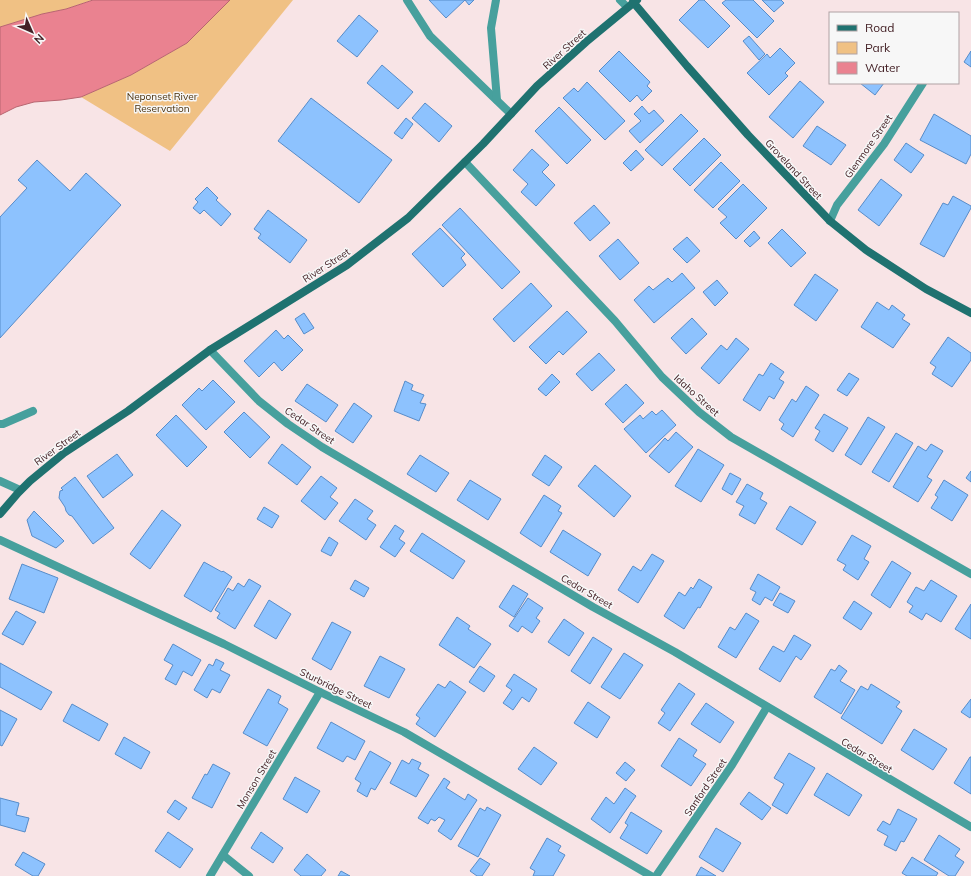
<svg xmlns="http://www.w3.org/2000/svg" width="971" height="876" font-family="Mulish,sans-serif">
<style>
.green{fill:#f0c184}
.water{fill:#ea8290;stroke:#b86570}
.building{fill:#8dc2fe;stroke:#578cc9}
.lines{fill:none;stroke-linecap:round;stroke-linejoin:round}
.lane{stroke:#47a09d;stroke-width:8}
.street{stroke:#47a09d;stroke-width:8}
.secondary{stroke:#1f7270;stroke-width:8}
.labels{text-anchor:middle;stroke-width:3;stroke-linejoin:round;paint-order:stroke}
.street-label{font-size:10px;fill:#442126;stroke:#f7f7f7}
.park-label{font-size:10px;fill:#482f09;stroke:#f7f7f7}
</style>
<rect width="100%" height="100%" fill="#f8e4e6"/>
<!-- green -->
<g class="green">
<polygon points="0,0 92,0 66,9 42,14 0,27"/>
<polygon points="230,0 293,0 170,151 81,97 131,75 187,43"/>
</g>
<!-- water -->
<polygon class="water" points="93,0 230,0 187,43 131,75 81,97 61,100 34,102 16,107 0,115 0,27 42,14 66,9"/>
<!-- building -->
<g class="building">
<polygon points="429,0 474,0 469,5 465,0 446,18"/>
<polygon points="699,0 704,0 730,26 708,48 679,20"/>
<polygon points="726,0 753,0 774,21 757,38 722,3"/>
<polygon points="762,0 781,0 784,3 774,12"/>
<polygon points="359,15 378,31 357,57 337,41"/>
<polygon points="749,36 765,54 759,60 743,41"/>
<polygon points="780,48 795,63 785,73 788,76 769,95 747,73 767,54 770,58"/>
<polygon points="619,51 650,82 647,86 652,91 642,101 637,95 630,102 599,71"/>
<polygon points="971,51 971,67 964,62"/>
<polygon points="382,65 413,92 398,109 367,83"/>
<polygon points="800,81 824,102 793,138 769,117"/>
<polygon points="587,82 625,121 605,140 563,98 574,88 578,92"/>
<polygon points="860,83 884,83 875,95"/>
<polygon points="311,98 392,160 359,203 278,141"/>
<polygon points="425,103 452,126 439,142 412,118"/>
<polygon points="642,106 649,114 654,110 664,121 640,143 629,131 641,121 634,114"/>
<polygon points="559,107 591,140 567,164 535,131"/>
<polygon points="681,114 698,131 662,166 645,150"/>
<polygon points="934,114 971,136 971,154 966,164 920,140"/>
<polygon points="406,118 413,124 402,139 394,133"/>
<polygon points="817,126 846,145 831,165 803,146"/>
<polygon points="704,138 721,155 690,186 673,169"/>
<polygon points="906,143 924,155 911,173 894,160"/>
<polygon points="532,149 549,165 542,172 555,185 536,206 521,192 528,184 513,170"/>
<polygon points="636,150 644,159 631,171 623,163"/>
<polygon points="37,160 70,191 86,173 121,205 0,338 0,217 27,188 18,180"/>
<polygon points="721,162 740,181 713,208 694,190"/>
<polygon points="881,179 902,195 879,226 858,210"/>
<polygon points="743,184 767,208 736,239 720,223 727,217 718,209"/>
<polygon points="207,187 218,198 216,200 231,214 221,226 204,210 200,214 193,208 198,202 195,199"/>
<polygon points="953,196 971,206 971,208 944,257 920,244 943,203 948,205"/>
<polygon points="594,205 610,223 590,241 574,223"/>
<polygon points="460,208 520,272 502,289 442,225"/>
<polygon points="268,210 307,240 290,263 258,238 261,234 254,229"/>
<polygon points="440,228 465,254 461,258 466,265 443,287 412,254"/>
<polygon points="782,229 806,253 791,267 768,243"/>
<polygon points="754,231 760,238 750,247 744,241"/>
<polygon points="687,237 700,251 687,263 673,249"/>
<polygon points="618,239 639,263 620,280 599,256"/>
<polygon points="682,273 695,288 654,323 634,300 649,286 653,290 668,278 672,282"/>
<polygon points="815,274 838,290 816,321 794,305"/>
<polygon points="717,280 728,293 715,306 703,292"/>
<polygon points="531,283 552,306 514,342 493,319"/>
<polygon points="877,302 889,310 892,305 905,315 902,319 910,324 893,348 861,327"/>
<polygon points="567,311 587,332 563,355 559,351 546,364 529,347"/>
<polygon points="304,313 314,328 304,334 295,319"/>
<polygon points="692,318 707,334 686,354 671,338"/>
<polygon points="276,330 284,339 288,335 303,350 282,371 274,362 259,377 244,361"/>
<polygon points="948,337 971,353 971,360 952,387 932,374 936,367 930,363"/>
<polygon points="736,338 749,349 719,384 701,368 721,345 727,350"/>
<polygon points="599,353 615,370 592,391 576,374"/>
<polygon points="771,363 784,372 779,379 784,382 774,399 769,396 760,411 743,400 759,374 763,376"/>
<polygon points="849,373 859,379 847,396 837,390"/>
<polygon points="552,374 560,382 546,396 538,389"/>
<polygon points="213,380 235,402 206,430 182,405 199,388 202,391"/>
<polygon points="405,381 413,385 411,390 424,395 420,403 426,404 419,421 394,411"/>
<polygon points="307,384 338,405 326,422 295,401"/>
<polygon points="626,384 644,403 623,423 605,404"/>
<polygon points="806,386 819,395 793,437 781,429 784,424 779,420 792,399 796,402"/>
<polygon points="354,403 372,416 353,443 335,431"/>
<polygon points="662,410 676,425 646,453 624,429 640,415 643,419 652,411 656,415"/>
<polygon points="244,412 270,437 250,458 224,432"/>
<polygon points="824,414 848,428 833,452 815,440 820,431 815,428"/>
<polygon points="176,415 207,447 187,467 156,435"/>
<polygon points="868,417 885,427 861,465 845,455"/>
<polygon points="676,432 693,447 669,473 649,456 665,438 668,441"/>
<polygon points="896,433 913,443 889,482 872,472"/>
<polygon points="282,444 311,467 297,485 268,463"/>
<polygon points="931,444 943,451 927,477 932,480 918,502 893,487 918,446 926,451"/>
<polygon points="698,449 724,465 701,502 675,486"/>
<polygon points="117,454 133,475 103,498 87,476"/>
<polygon points="420,455 449,473 436,492 407,474"/>
<polygon points="545,455 562,467 549,486 532,475"/>
<polygon points="595,465 631,496 614,517 578,486"/>
<polygon points="971,471 971,482 966,478"/>
<polygon points="730,473 741,479 732,495 722,489"/>
<polygon points="321,476 337,488 330,497 338,503 325,520 301,501"/>
<polygon points="75,477 114,528 93,544 72,516 69,515 66,511 65,507 59,498 60,491 63,490 61,488"/>
<polygon points="470,480 501,499 488,520 457,500"/>
<polygon points="944,480 968,495 952,521 931,508 938,497 935,495"/>
<polygon points="747,484 763,493 760,499 767,503 755,524 739,515 744,506 736,502"/>
<polygon points="544,495 561,506 558,511 562,513 541,547 520,533"/>
<polygon points="355,499 373,511 367,519 376,525 366,540 339,521"/>
<polygon points="790,506 816,522 802,545 776,529"/>
<polygon points="264,507 279,516 272,528 257,519"/>
<polygon points="162,510 181,525 150,569 130,554"/>
<polygon points="34,511 64,541 56,548 32,536 27,520"/>
<polygon points="395,525 404,531 399,539 405,543 395,557 380,547"/>
<polygon points="563,530 601,554 588,576 550,552"/>
<polygon points="422,533 465,561 453,579 410,551"/>
<polygon points="852,535 871,546 864,559 869,562 858,580 843,570 846,565 837,560"/>
<polygon points="329,537 338,543 331,556 321,551"/>
<polygon points="652,554 664,561 638,603 618,590 633,566 641,571"/>
<polygon points="892,561 911,573 890,608 871,595"/>
<polygon points="204,562 222,572 223,571 232,577 211,612 184,596"/>
<polygon points="22,564 58,578 44,613 9,599"/>
<polygon points="758,574 780,587 772,601 765,597 760,605 752,600 756,592 750,589"/>
<polygon points="249,579 261,586 235,629 217,618 220,613 215,610 228,588 233,591 238,583 244,587"/>
<polygon points="699,579 712,587 700,608 698,607 684,629 664,616 679,592 685,596 691,587 693,589"/>
<polygon points="355,580 369,588 364,597 350,589"/>
<polygon points="931,580 957,596 941,622 926,613 922,620 909,612 913,606 907,602 916,587 924,591"/>
<polygon points="513,585 528,594 514,617 499,607"/>
<polygon points="780,593 795,601 788,613 773,605"/>
<polygon points="528,598 543,608 536,618 540,621 532,633 522,626 518,632 509,626"/>
<polygon points="269,600 291,614 276,639 254,626"/>
<polygon points="854,601 872,613 861,630 843,618"/>
<polygon points="971,604 971,639 955,629"/>
<polygon points="16,611 36,622 23,645 2,634"/>
<polygon points="746,613 759,621 736,658 718,647 730,627 735,630"/>
<polygon points="457,617 470,626 468,629 491,644 474,668 439,645"/>
<polygon points="564,619 584,633 569,656 548,642"/>
<polygon points="332,622 351,632 331,670 312,659"/>
<polygon points="794,635 811,645 801,660 796,656 780,682 759,669 773,646 784,652"/>
<polygon points="593,637 612,649 590,684 571,671"/>
<polygon points="173,644 201,660 192,676 183,671 176,685 165,679 173,665 164,660"/>
<polygon points="624,653 643,665 620,699 601,687"/>
<polygon points="380,656 405,669 389,698 364,686"/>
<polygon points="216,659 224,663 220,670 230,675 220,693 212,689 207,698 194,690 209,664 213,666"/>
<polygon points="0,663 52,692 41,710 0,687"/>
<polygon points="839,665 847,671 840,681 855,690 841,714 814,697 831,669 835,671"/>
<polygon points="480,666 495,676 484,692 469,682"/>
<polygon points="514,674 537,689 529,702 522,697 513,710 503,703 512,690 506,686"/>
<polygon points="450,681 466,692 435,737 416,724 420,718 416,715 438,684 445,688"/>
<polygon points="679,683 695,694 670,731 658,723 665,713 661,710"/>
<polygon points="871,684 900,702 896,707 902,711 882,744 841,718 861,686 868,690"/>
<polygon points="268,689 281,696 278,703 288,709 267,746 243,733"/>
<polygon points="971,699 971,716 970,718 961,712"/>
<polygon points="588,702 610,717 597,738 574,723"/>
<polygon points="706,703 734,722 720,743 691,724"/>
<polygon points="72,704 108,724 99,741 63,721"/>
<polygon points="0,710 17,719 2,746 0,745"/>
<polygon points="331,722 365,741 355,760 347,756 343,762 317,748"/>
<polygon points="914,729 947,749 933,770 901,750"/>
<polygon points="124,737 150,752 141,769 115,754"/>
<polygon points="679,738 697,750 693,756 706,764 691,786 661,766"/>
<polygon points="534,747 557,763 541,785 518,769"/>
<polygon points="370,751 391,763 375,790 371,788 367,797 357,791 361,783 355,779"/>
<polygon points="789,753 815,768 787,814 772,805 784,784 774,778"/>
<polygon points="970,757 971,757 971,794 954,783"/>
<polygon points="412,759 421,763 418,769 429,775 416,797 390,783 402,760 409,764"/>
<polygon points="625,762 635,770 626,781 616,773"/>
<polygon points="213,764 230,773 212,808 192,798 205,774 207,775"/>
<polygon points="827,773 862,795 849,816 814,795"/>
<polygon points="295,777 320,791 307,813 283,799"/>
<polygon points="444,778 450,782 446,788 465,800 468,794 477,800 451,840 438,831 445,820 439,817 435,821 431,819 428,824 418,818"/>
<polygon points="625,788 636,796 610,833 591,819 606,797 614,804"/>
<polygon points="749,792 771,808 762,820 740,804"/>
<polygon points="0,798 19,803 16,815 29,818 25,832 0,825"/>
<polygon points="175,800 187,808 179,820 167,812"/>
<polygon points="487,807 501,815 478,857 458,846 480,808 485,811"/>
<polygon points="898,809 917,819 904,842 901,841 896,851 884,845 888,836 877,830 883,821 890,825"/>
<polygon points="631,812 662,831 647,854 620,838 628,825 625,823"/>
<polygon points="716,828 741,843 723,872 699,857"/>
<polygon points="168,832 193,849 180,868 155,851"/>
<polygon points="261,832 283,848 273,863 251,848"/>
<polygon points="939,835 960,849 955,856 964,862 955,876 949,876 924,860"/>
<polygon points="547,838 561,846 558,851 565,855 553,876 533,876 535,871 530,868"/>
<polygon points="23,852 45,864 38,876 33,876 15,865"/>
<polygon points="307,854 326,870 321,876 301,876 294,870"/>
<polygon points="912,857 938,873 936,876 907,876 902,873"/>
<polygon points="480,858 490,864 482,876 477,876 470,871"/>
<polygon points="701,867 716,876 696,876"/>
<polygon points="341,871 350,876 338,876"/>
</g>
<g class="lines">
<!-- lane -->
<g class="lane">
<polyline points="407,0 430,36 511,114"/>
<polyline points="496,0 491,28 497,100"/>
<polyline points="620,0 627,7"/>
<polyline points="0,424 3,424 33,411"/>
<polyline points="0,481 20,490"/>
</g>
<!-- street -->
<g class="street">
<polyline points="465,162 615,321 662,377 699,412 731,437 971,574"/>
<polyline points="830,221 837,205 884,144 923,83"/>
<polyline points="210,350 259,401 288,424 322,447 593,607 675,652 971,827"/>
<polyline points="0,540 224,644 320,692 404,732 651,876"/>
<polyline points="223,855 249,876"/>
<polyline points="210,876 320,692"/>
<polyline points="656,876 732,765 767,707"/>
</g>
<!-- secondary -->
<g class="secondary">
<polyline points="633,2 687,66 748,135 830,221 866,250 926,289 971,313"/>
<polyline points="0,514 18,493 30,481 64,453 128,411 210,350 347,265 408,218 483,144 537,86 586,42 637,0"/>
</g>
</g>
<g class="labels">
<!-- street labels -->
<g class="street-label">
<text transform="translate(564 49) rotate(-42)" y="4">River Street</text>
<text transform="translate(868 146) rotate(-55)" y="4">Glenmore Street</text>
<text transform="translate(794 169) rotate(47)" y="4">Groveland Street</text>
<text transform="translate(326 265) rotate(-33)" y="4">River Street</text>
<text transform="translate(697 395) rotate(42)" y="4">Idaho Street</text>
<text transform="translate(310 425) rotate(34)" y="4">Cedar Street</text>
<text transform="translate(57 447) rotate(-36)" y="4">River Street</text>
<text transform="translate(587 591) rotate(30)" y="4">Cedar Street</text>
<text transform="translate(336 688) rotate(26)" y="4">Sturbridge Street</text>
<text transform="translate(867 755) rotate(31)" y="4">Cedar Street</text>
<text transform="translate(256 779) rotate(-59)" y="4">Monson Street</text>
<text transform="translate(705 787) rotate(-56)" y="4">Sanford Street</text>
</g>
<!-- park labels -->
<g class="park-label">
<text x="162" y="100">Neponset River<tspan x="162" dy="12">Reservation</tspan></text>
</g>
</g>
<!-- legend -->
<rect x="829" y="12" width="130" height="72" fill="#f7f7f7" stroke="#afa1a3"/>
<rect x="837" y="25" width="20" height="6" fill="#1f7270" stroke="#afa1a3"/>
<text x="865" y="32" font-size="12" fill="#442126">Road</text>
<rect x="837" y="42" width="20" height="12" fill="#f0c184" stroke="#afa1a3"/>
<text x="865" y="52" font-size="12" fill="#442126">Park</text>
<rect x="837" y="62" width="20" height="12" fill="#ea8290" stroke="#afa1a3"/>
<text x="865" y="72" font-size="12" fill="#442126">Water</text>
<!-- north arrow -->
<g transform="translate(32 32) rotate(135)" stroke="#f7f7f7" stroke-width="3" paint-order="stroke">
<path d="M0-3L7 15L0 10L-7 15Z" fill="#442126"/>
<text y="-6" font-size="11" font-weight="bold" text-anchor="middle" fill="#442126">N</text>
</g>
</svg>
